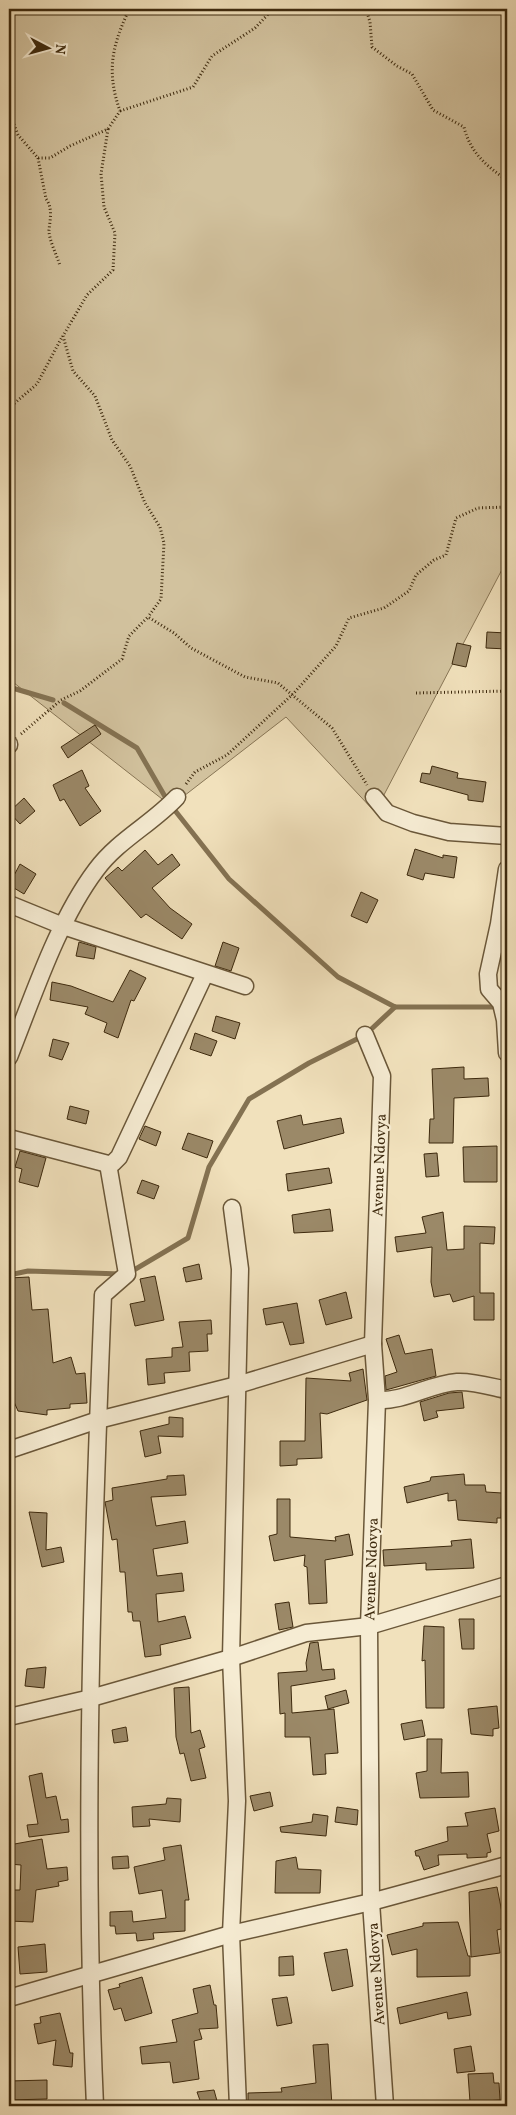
<svg xmlns="http://www.w3.org/2000/svg" width="516" height="2115" font-family="Vollkorn,serif">
<style>
.green{fill:#d2c29e;stroke:#887656}
.lines{fill:none;stroke-linecap:round;stroke-linejoin:round}
.stream{stroke:#847252;stroke-width:5}
.building{fill:#9b8968;stroke:#3d290d}
.minor-casing{stroke:#6a5739;stroke-width:19}
.path{stroke:#3d290d;stroke-width:3;stroke-dasharray:1 2.5;stroke-linecap:butt}
.minor{stroke:#f6ecd3;stroke-width:16}
.labels{text-anchor:middle;stroke-width:4.5;stroke-linejoin:round;paint-order:stroke}
.street-label{font-size:15px;fill:#3d290d;stroke:#f6ecd3}
</style>
<rect width="100%" height="100%" fill="#f1e1bc"/>
<filter id="stains"><feTurbulence type="fractalNoise" baseFrequency=".004" numOctaves="4"/><feColorMatrix values="0 0 0 0 .2 0 0 0 0 .09 0 0 0 0 .02 0 0 0 .5 -.17"/></filter>
<radialGradient id="worn" r=".72"><stop offset=".6" stop-color="#630" stop-opacity="0"/><stop offset="1" stop-color="#630" stop-opacity=".3"/></radialGradient>
<!-- green -->
<polygon class="green" points="9,9 507,9 507,560 375,812 286,717 171,806 9,679"/>
<g class="lines">
<!-- stream -->
<g class="stream">
<polyline points="9,687 53,700"/>
<polyline points="64,703 137,748 167,800"/>
<polyline points="173,808 229,879 338,977 395,1007 495,1007"/>
<polyline points="129,1273 188,1238 209,1167 249,1099 309,1063 365,1035 395,1007"/>
<polyline points="9,1275 28,1271 121,1274"/>
</g>
</g>
<!-- building -->
<g class="building">
<polygon points="487,632 507,633 507,649 486,648"/>
<polygon points="457,643 471,646 466,667 452,664"/>
<polygon points="95,725 101,734 68,758 61,747"/>
<polygon points="432,766 458,773 457,778 486,782 483,802 468,800 468,795 420,782 422,773 430,774"/>
<polygon points="82,770 89,786 85,788 101,811 80,826 64,799 60,801 53,785"/>
<polygon points="24,798 35,811 20,824 9,812"/>
<polygon points="415,849 443,858 443,855 457,857 454,878 425,873 423,880 407,875"/>
<polygon points="145,850 158,865 172,854 180,865 152,888 170,908 192,924 182,939 146,914 141,918 105,878 118,867 122,871"/>
<polygon points="20,864 36,874 24,894 9,885"/>
<polygon points="361,892 378,900 367,923 351,916"/>
<polygon points="79,942 96,947 94,959 76,956"/>
<polygon points="223,942 239,948 231,971 215,966"/>
<polygon points="130,970 146,978 134,1001 131,1000 118,1038 104,1032 107,1023 85,1014 88,1007 50,1000 52,982 71,986 113,1002"/>
<polygon points="216,1016 240,1023 235,1039 212,1031"/>
<polygon points="195,1033 217,1041 211,1056 190,1049"/>
<polygon points="53,1039 69,1043 62,1060 49,1056"/>
<polygon points="464,1067 464,1079 488,1078 489,1096 454,1098 453,1143 429,1143 430,1119 434,1119 432,1069"/>
<polygon points="70,1106 89,1111 86,1124 67,1119"/>
<polygon points="301,1115 303,1125 341,1118 344,1133 284,1149 277,1121"/>
<polygon points="145,1126 161,1132 156,1146 139,1139"/>
<polygon points="188,1133 213,1141 207,1158 182,1149"/>
<polygon points="497,1146 497,1182 464,1182 463,1147"/>
<polygon points="20,1151 46,1158 38,1187 19,1182 22,1169 15,1167"/>
<polygon points="437,1153 439,1176 426,1177 424,1154"/>
<polygon points="329,1168 332,1183 288,1191 286,1174"/>
<polygon points="142,1180 159,1186 154,1199 137,1193"/>
<polygon points="330,1209 333,1231 294,1233 292,1215"/>
<polygon points="443,1212 447,1250 464,1249 464,1226 495,1227 494,1244 480,1243 480,1293 494,1293 494,1320 474,1320 474,1296 453,1302 450,1294 434,1297 431,1282 432,1247 397,1252 395,1237 426,1233 422,1217"/>
<polygon points="199,1264 202,1279 186,1282 183,1268"/>
<polygon points="155,1276 164,1320 135,1326 130,1304 145,1301 140,1279"/>
<polygon points="29,1277 32,1310 48,1309 53,1363 71,1357 76,1374 85,1373 87,1403 70,1404 70,1408 47,1410 47,1415 18,1411 11,1395 9,1347 14,1347 9,1278"/>
<polygon points="346,1292 352,1318 326,1325 319,1300"/>
<polygon points="297,1303 304,1343 290,1345 283,1322 266,1325 263,1309"/>
<polygon points="211,1320 212,1334 207,1334 208,1351 189,1352 190,1371 164,1373 165,1383 148,1385 146,1359 172,1357 172,1348 183,1347 179,1322"/>
<polygon points="399,1335 405,1354 432,1349 436,1376 386,1390 385,1376 397,1372 386,1339"/>
<polygon points="363,1369 367,1400 327,1414 320,1413 322,1458 297,1459 297,1465 280,1466 280,1441 305,1441 306,1378 351,1381 349,1373"/>
<polygon points="462,1392 464,1408 436,1411 438,1417 424,1421 420,1402 449,1393"/>
<polygon points="169,1417 183,1418 183,1437 158,1436 161,1453 145,1457 140,1431 169,1424"/>
<polygon points="464,1474 465,1485 485,1485 486,1492 502,1493 501,1518 497,1518 497,1523 458,1520 456,1500 448,1501 448,1493 407,1503 404,1487 430,1481 431,1477"/>
<polygon points="184,1475 186,1495 151,1497 156,1526 185,1521 188,1543 153,1549 157,1576 182,1573 184,1591 156,1594 158,1622 185,1616 191,1638 160,1645 161,1655 145,1657 140,1621 133,1621 132,1612 128,1612 125,1572 120,1572 117,1539 112,1540 105,1502 113,1500 112,1488 167,1479 167,1476"/>
<polygon points="277,1499 290,1499 290,1537 336,1541 335,1537 349,1534 353,1555 325,1560 327,1603 309,1604 307,1567 304,1566 305,1555 274,1561 269,1536 277,1534"/>
<polygon points="29,1512 47,1513 46,1550 61,1547 64,1562 42,1567"/>
<polygon points="471,1539 474,1568 426,1570 426,1563 384,1566 383,1550 452,1546 451,1541"/>
<polygon points="289,1602 293,1627 279,1630 275,1604"/>
<polygon points="459,1619 474,1619 474,1649 462,1649"/>
<polygon points="424,1626 444,1627 444,1708 426,1708 425,1660 422,1661"/>
<polygon points="318,1642 322,1670 334,1669 335,1679 291,1686 292,1713 334,1709 338,1753 325,1754 326,1774 313,1775 310,1737 285,1737 285,1713 280,1714 278,1673 307,1671 306,1663 310,1643"/>
<polygon points="46,1667 44,1688 25,1686 27,1669"/>
<polygon points="189,1687 191,1733 200,1730 205,1747 199,1749 206,1778 191,1781 184,1753 180,1754 176,1737 174,1688"/>
<polygon points="346,1690 349,1703 328,1709 325,1696"/>
<polygon points="497,1706 499,1728 493,1729 493,1736 471,1734 468,1709"/>
<polygon points="422,1720 425,1736 404,1740 401,1724"/>
<polygon points="126,1727 128,1741 114,1743 112,1730"/>
<polygon points="427,1739 442,1739 441,1773 468,1772 469,1797 420,1798 416,1773 427,1771"/>
<polygon points="42,1773 46,1798 56,1796 61,1820 68,1819 69,1832 29,1837 27,1825 38,1824 29,1776"/>
<polygon points="270,1792 273,1806 254,1811 250,1796"/>
<polygon points="167,1798 181,1799 180,1822 149,1819 150,1826 133,1827 132,1807 166,1804"/>
<polygon points="337,1807 358,1810 357,1825 335,1822"/>
<polygon points="495,1808 499,1831 487,1834 491,1852 487,1853 487,1857 467,1858 467,1854 438,1855 439,1865 424,1870 419,1856 416,1856 415,1851 448,1841 447,1827 468,1826 465,1813"/>
<polygon points="313,1814 328,1816 326,1836 281,1832 280,1827 312,1822"/>
<polygon points="42,1839 47,1869 67,1867 68,1880 58,1882 59,1886 36,1890 33,1922 9,1921 9,1890 20,1890 21,1865 9,1864 9,1845"/>
<polygon points="181,1845 189,1900 185,1900 185,1931 153,1933 154,1939 137,1941 136,1933 116,1934 115,1926 110,1926 110,1912 132,1911 133,1922 166,1918 162,1890 139,1894 134,1867 165,1860 163,1848"/>
<polygon points="128,1856 129,1868 113,1869 112,1857"/>
<polygon points="296,1857 298,1869 321,1870 320,1893 275,1893 276,1861"/>
<polygon points="497,1887 505,1928 497,1930 500,1953 471,1957 469,1892"/>
<polygon points="458,1922 468,1956 470,1956 470,1976 417,1977 417,1949 392,1955 387,1935 423,1926 423,1923"/>
<polygon points="45,1944 47,1972 20,1974 18,1947"/>
<polygon points="347,1949 353,1986 332,1991 324,1953"/>
<polygon points="293,1956 294,1975 279,1976 279,1957"/>
<polygon points="142,1977 152,2013 125,2021 121,2008 114,2010 108,1990 120,1987 119,1984"/>
<polygon points="210,1985 214,2005 216,2005 218,2028 199,2029 202,2039 194,2041 199,2079 173,2083 170,2062 142,2064 140,2047 177,2042 172,2020 198,2013 193,1989"/>
<polygon points="467,1992 471,2015 448,2019 447,2012 400,2024 397,2008"/>
<polygon points="287,1997 292,2023 277,2026 272,1999"/>
<polygon points="60,2013 70,2053 73,2053 72,2067 53,2065 56,2040 38,2044 34,2024 41,2023 40,2017"/>
<polygon points="328,2044 332,2106 248,2106 248,2093 282,2092 281,2088 316,2083 313,2045"/>
<polygon points="471,2046 475,2071 457,2073 454,2049"/>
<polygon points="493,2073 494,2083 499,2083 500,2100 470,2102 468,2074"/>
<polygon points="47,2080 47,2099 9,2100 9,2081"/>
<polygon points="214,2090 217,2101 202,2106 197,2092"/>
</g>
<g class="lines">
<!-- minor casing -->
<g class="minor-casing">
<g id="minor">
<polyline points="9,745 9,744"/>
<polyline points="374,797 387,813 413,823 449,832 507,836"/>
<polyline points="507,869 499,924 488,974 489,989 501,1003 505,1020 507,1053"/>
<polyline points="9,904 63,926 245,986"/>
<polyline points="365,1035 382,1076 373,1344 377,1400 369,1626 371,1902 385,2106"/>
<path d="M9,1057C33,997 57,922 96,870C118,840 152,824 177,797"/>
<polyline points="9,1138 108,1164 113,1163 119,1157 205,974"/>
<polyline points="232,1208 240,1269 231,1658 237,1801 231,1934 238,2106"/>
<path d="M377,1400C404,1402 429,1384 457,1382C473,1381 492,1387 507,1390"/>
<polyline points="9,1450 98,1420 237,1385 373,1344"/>
<polyline points="9,1717 91,1698 231,1658 306,1633 369,1626 507,1585"/>
<polyline points="9,1998 231,1934 371,1902 507,1865"/>
<path d="M95,2106C83,1836 92,1565 103,1295L127,1274L108,1164"/>
</g>
</g>
<!-- path -->
<g class="path">
<path d="M366,9L370,22L372,47L397,66L412,74L433,110L464,127C470,152 486,166 507,180"/>
<polyline points="120,111 193,87 212,56 255,28 273,9"/>
<path d="M9,120L13,122L18,135L38,158H50L70,146L108,129L120,111C107,74 111,49 127,14L124,9"/>
<polyline points="108,129 101,174 104,207 115,233 113,270 87,295 63,336 73,371 95,396 112,440 130,466 145,503 160,527 164,543 161,599 148,617"/>
<path d="M38,158L46,199C53,208 50,220 49,230C49,241 57,255 60,266"/>
<polyline points="9,408 37,384 62,337"/>
<polyline points="416,693 507,691"/>
<polyline points="21,734 61,700 80,691 122,659 129,636 148,617 174,633 191,648 245,677 278,683 332,728 367,785"/>
<polyline points="186,784 195,772 227,755 293,694 336,646 349,618 384,608 409,591 416,575 434,560 446,555 456,518 478,508 507,507"/>
</g>
<!-- minor -->
<use href="#minor" class="minor"/>
</g>
<g class="labels">
<!-- street labels -->
<g class="street-label">
<text transform="translate(379 1165) rotate(-88)" y="5">Avenue Ndovya</text>
<text transform="translate(371 1569) rotate(-88)" y="5">Avenue Ndovya</text>
<text transform="translate(376 1974) rotate(-94)" y="5">Avenue Ndovya</text>
</g>
</g>
<!-- margin -->
<rect width="516" height="2115" fill="none" stroke="#f1e1bc" stroke-width="30"/>
<rect x="10" y="10" width="496" height="2095" fill="none" stroke="#3d290d" stroke-width="2.5"/>
<rect x="15" y="15" width="486" height="2085" fill="none" stroke="#3d290d"/>
<!-- north arrow -->
<g transform="translate(48 48) rotate(96)" stroke="#f6ecd3" stroke-width="4" paint-order="stroke">
<path d="M0-4L9 19L0 12L-9 19Z" fill="#3d290d"/>
<text y="-8" font-size="14" font-weight="bold" text-anchor="middle" fill="#3d290d">N</text>
</g>
<rect width="100%" height="100%" filter="url(#stains)"/>
<rect width="100%" height="100%" fill="url(#worn)"/>
</svg>
